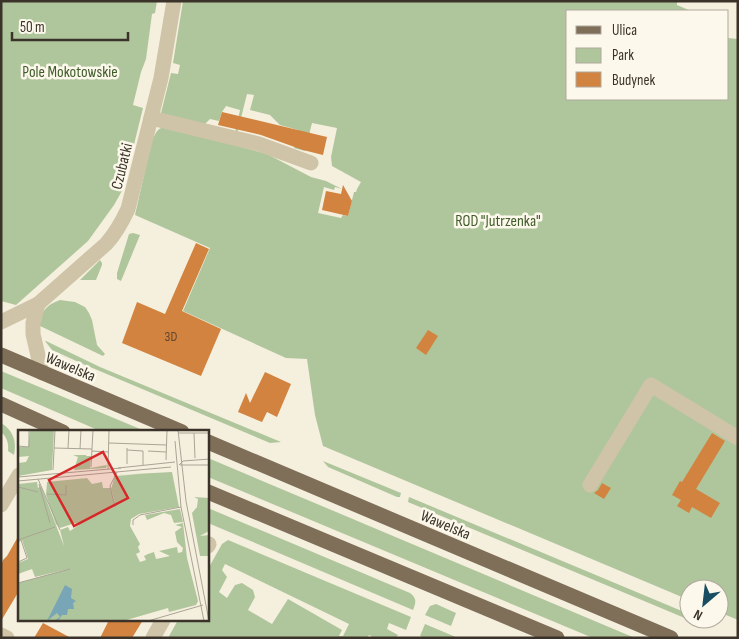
<svg xmlns="http://www.w3.org/2000/svg" width="739" height="639" font-family="'Sofia Sans Condensed',sans-serif">
<style>
.green{fill:#afc69c;fill-rule:evenodd}
.building{fill:#d2833f}
.lines{fill:none;stroke-linecap:round;stroke-linejoin:round}
.minor{stroke:#cfc3a8;stroke-width:15}
.major{stroke:#7f6e58;stroke-width:15}
.labels{text-anchor:middle;stroke-width:5;stroke-linejoin:round;paint-order:stroke}
.number-label{font-size:14px;fill:#61472e}
.park-label{font-size:16px;fill:#3f5c2a;stroke:#fcf8eb}
.street-label{font-size:16px;fill:#3b3329;stroke:#fcf8eb}
.inset-road{fill:none;stroke:#aba496;stroke-width:1}
.view{fill:#d62828;fill-opacity:0.15;stroke:#d62828;stroke-width:2.5}
.inset-edge{fill:none;stroke:#3b3329;stroke-width:2.5}
</style>
<rect width="100%" height="100%" fill="#f5efde"/>
<!-- green -->
<g class="green">
<polygon points="1,1 157,1 155,13 152,14 146,59 141,72 133,105 143,108 123,189 114,205 88,241 16,305 1,301"/>
<path d="M183,1H677V5L691,11H568V99H728V38L738,39V620L719,612V589H689V600L323,446L315,415L307,359L286,358L183,311L210,248L135,215L152,140C157,132 157,127 167,127L267,154L311,177L326,181L342,189L335,187L334,190L324,187L318,213L341,218L343,215L348,216L354,192H356L357,189L361,182L332,166L331,157L337,128L312,123L305,151L294,148L298,130L280,125L270,115L250,110L254,95L247,94L237,134L235,133L240,110L226,106L222,112L219,121L210,119L202,127L160,117L171,73L178,74L180,65L173,63Z"/>
<polygon points="133,233 140,235 121,281 117,279 117,273 129,234"/>
<polygon points="100,260 102,263 102,265 96,280 80,280"/>
<path d="M60,300L75,302L85,307L89,313L92,320L97,345L105,354L103,356L38,325C42,311 46,305 60,300Z"/>
<polygon points="45,341 46,341 100,367 281,442 270,443 83,364 52,350"/>
<polygon points="1,371 145,431 100,431 1,388"/>
<path d="M1,423C13,430 17,441 14,455L8,451C9,444 7,437 1,432Z"/>
<polygon points="208,458 635,638 593,638 208,477"/>
<polygon points="323,461 401,493 400,497 397,497 328,467"/>
<polygon points="409,497 689,614 689,619 702,619 699,624 408,502"/>
<path d="M208,508L410,593C417,598 416,603 413,610L208,523Z"/>
<path d="M228,540L411,617L406,630L389,623L387,629L398,635L396,638H374L369,635L367,638H168L178,620H208V569L222,544ZM225,564L349,624L343,636H339L342,630L288,599L272,624L248,610L255,597L253,590L242,583L235,585L227,598L219,592L227,577L222,570Z"/>
<polygon points="436,604 456,613 451,626 425,615 430,606"/>
<polygon points="425,624 458,638 424,638 420,636"/>
</g>
<!-- building -->
<g class="building">
<polygon points="222,112 327,137 323,155 303,150 261,135 218,125"/>
<polygon points="343,185 352,201 348,216 322,210 326,191 341,194"/>
<polygon points="196,243 209,249 182,311 221,329 201,376 122,343 137,302 165,314"/>
<polygon points="428,330 438,336 426,355 416,348"/>
<polygon points="265,372 291,384 277,417 267,412 262,422 238,412 246,393 250,403"/>
<polygon points="712,433 725,441 696,489 720,503 711,518 692,507 689,513 677,506 681,500 672,495 680,481 682,482"/>
<polygon points="602,483 611,488 604,499 594,493 598,490"/>
<polygon points="19,535 19,591 1,621 1,566 3,560 7,556"/>
<polygon points="109,620 143,620 132,638 100,638"/>
<polygon points="43,623 71,638 34,638"/>
</g>
<g class="lines">
<!-- minor -->
<g class="minor">
<polyline points="151,118 259,144 311,163"/>
<polyline points="38,304 33,323 33,334 42,373"/>
<path d="M1,322L38,304L106,244C116,233 122,222 128,209L161,78L174,1"/>
<polyline points="590,485 651,385 738,438"/>
<polyline points="1,505 19,475"/>
<polyline points="208,546 209,544"/>
<polyline points="1,635 7,638"/>
<polyline points="153,638 163,620"/>
</g>
<!-- major -->
<g class="major">
<polyline points="1,355 182,432"/>
<polyline points="1,404 63,432"/>
<polyline points="208,442 671,638"/>
<polyline points="208,492 557,638"/>
</g>
</g>
<g class="labels">
<!-- number labels -->
<g class="number-label">
<text x="171" y="341">3D</text>
</g>
<!-- park labels -->
<g class="park-label">
<text x="70" y="77">Pole Mokotowskie</text>
<text x="498" y="226">ROD "Jutrzenka"</text>
</g>
<!-- street labels -->
<g class="street-label">
<text transform="translate(121 166) rotate(-76)" y="6">Czubatki</text>
<text transform="translate(71 366) rotate(23)" y="6">Wawelska</text>
<text transform="translate(446 524) rotate(23)" y="6">Wawelska</text>
</g>
</g>
<!-- overview -->
<g transform="translate(18 430)">
<rect width="191" height="191" fill="#f5efde"/>
<path d="M12,0H36L34,40L0,46V33L8,32L11,26L0,27V17H10ZM69,21L68,26H73L72,38L89,35L88,38L56,40L60,27L55,25H68ZM154,42L161,77L121,84L113,89L112,96L122,114L120,117L122,122L118,124L122,132L128,130L126,126L130,124L136,122L138,129L152,126L141,121L159,117L160,123L164,122L165,118L159,112L157,102L164,97L157,95L165,93L169,128L180,171L178,175L151,182L150,178L105,191H0V153L51,139L17,147L14,139L0,144V133L10,129L4,110L0,113V54L19,52L20,58L23,56L46,116L42,100L50,97L52,101L61,95L57,93L42,98L38,94L28,65L29,52L69,48L74,54L84,52L85,58H92L98,76L93,59L97,46L124,44L98,45ZM176,67L191,68V101L182,106L191,105V126H182L174,83L179,77L180,69ZM162,79L165,92L156,93L153,85L146,83L129,90L127,85Z" fill="#afc69c"/>
<path d="M47,155L54,159L53,168L58,171L55,173L56,179H50L49,185H44L40,191H36L42,187L39,183L29,191Z" fill="#79a6b6"/>
<path class="inset-road" d="M112,0H156M160,0L168,71L191,191M160,3H192M176,3L177,28M157,11L163,77L186,191M91,13L149,15M0,16L11,17V0M36,18L74,19M50,18L51,0M62,19L63,0M109,20L125,21V35M74,21L90,22M130,21L148,22M148,30L149,0M109,34V18M161,35L165,31L192,29M162,35H192M73,37L75,0M100,38L157,32M90,39L91,0M35,40L37,0M0,47L103,38M20,49L42,100M0,51L153,37M21,54L32,93M0,57L20,62M29,64L48,65V55M97,77L92,56L99,42M115,95V90L122,85L163,77M0,110L37,97M0,132L9,128L3,110M0,153L52,139M130,191L185,175"/>
<path class="view" d="M85,22L110,68L56,96L31,50Z"/>
<rect width="191" height="191" class="inset-edge"/>
</g>
<!-- border -->
<rect width="739" height="639" fill="none" stroke="#3b3329" stroke-width="5"/>
<!-- legend -->
<rect x="566" y="10" width="162" height="90" fill="#fcf8eb" stroke="#afa99d"/>
<rect x="576" y="26" width="25" height="8" fill="#7f6e58" stroke="#afa99d"/>
<text x="612" y="35" font-size="15" fill="#3b3329">Ulica</text>
<rect x="576" y="48" width="25" height="15" fill="#afc69c" stroke="#afa99d"/>
<text x="612" y="60" font-size="15" fill="#3b3329">Park</text>
<rect x="576" y="72" width="25" height="15" fill="#d2833f" stroke="#afa99d"/>
<text x="612" y="85" font-size="15" fill="#3b3329">Budynek</text>
<!-- north arrow -->
<g transform="translate(704 604) rotate(208)"><circle r="24" fill="#fcf8eb" stroke="#afa99d"/>
<path d="M0-4L9 19L0 12L-9 19Z" fill="#194d62"/>
<text y="-8" font-size="14" font-weight="bold" text-anchor="middle" fill="#3b3329">N</text>
</g>
<!-- scale -->
<path d="M12 32v8h116v-8" fill="none" stroke="#3b3329" stroke-width="2.5"/>
<text x="20" y="32" font-size="15" fill="#3b3329" stroke="#fcf8eb" stroke-width="4" paint-order="stroke">50 m</text>
</svg>
